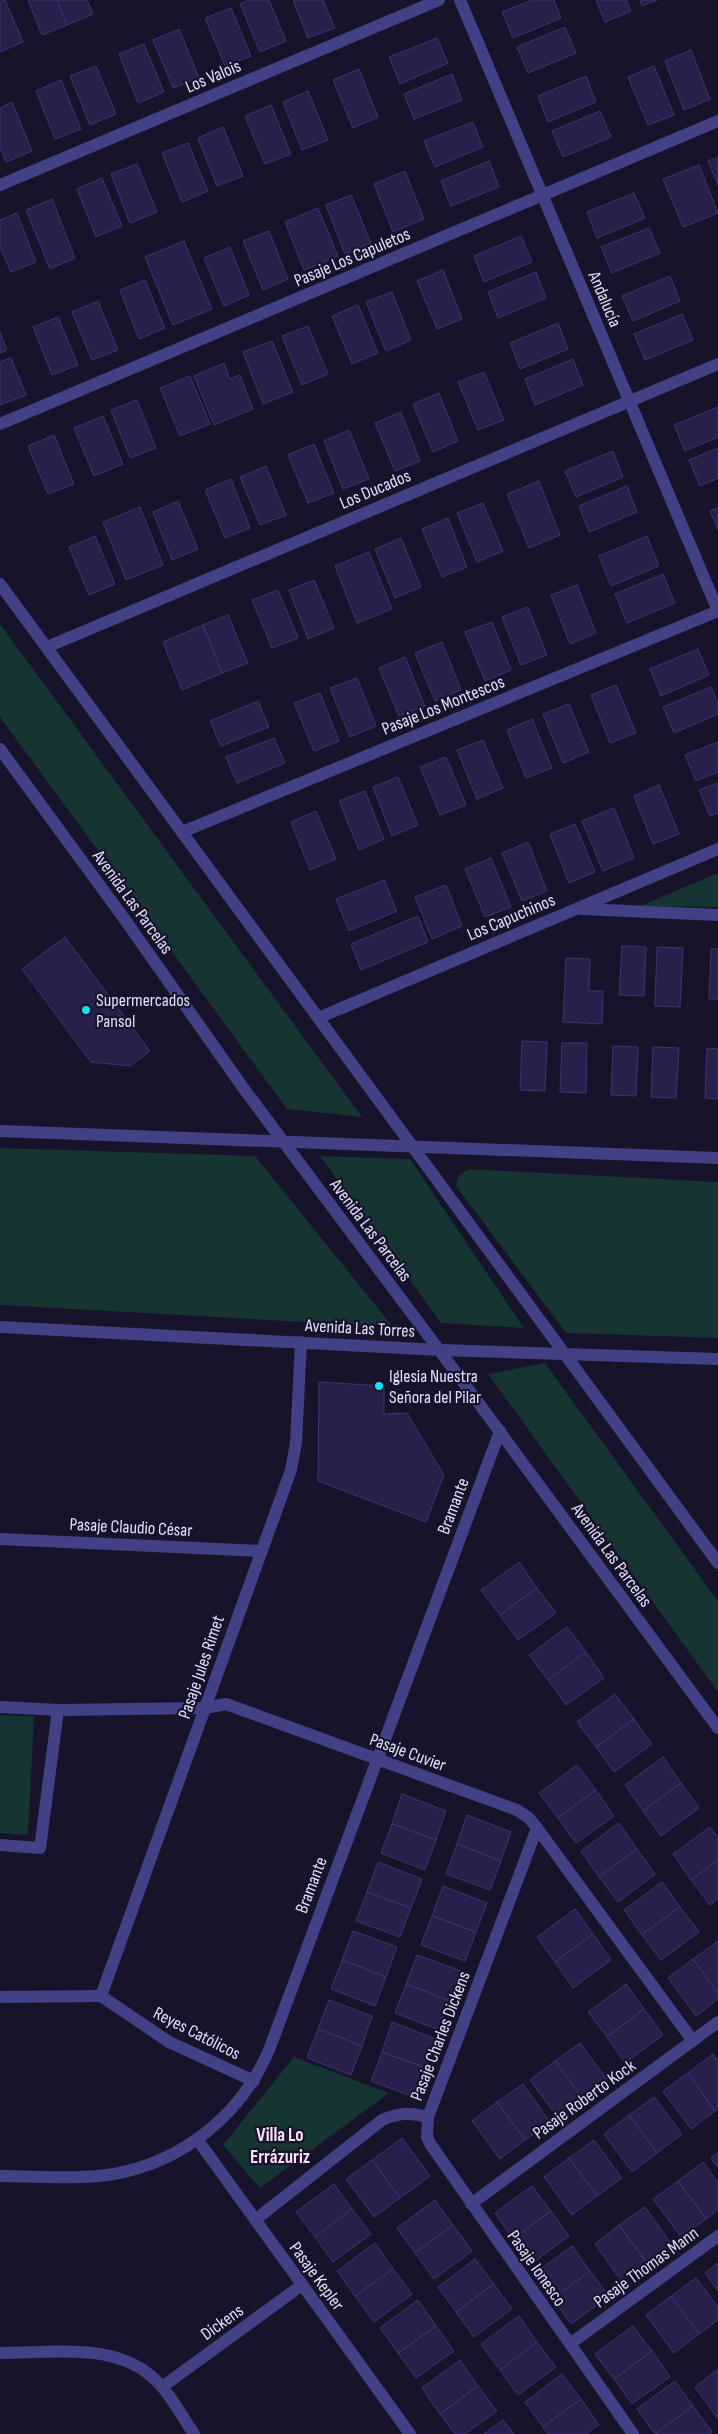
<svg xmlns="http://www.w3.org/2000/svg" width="718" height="2434" font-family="'Sofia Sans Condensed',sans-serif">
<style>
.green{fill:#163432}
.building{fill:#28204a;stroke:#3f3374}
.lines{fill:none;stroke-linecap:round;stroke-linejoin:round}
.minor{stroke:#424186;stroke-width:12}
.tertiary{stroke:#424186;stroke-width:12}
.poi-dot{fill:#16def0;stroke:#16132a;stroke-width:2}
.labels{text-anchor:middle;stroke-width:4.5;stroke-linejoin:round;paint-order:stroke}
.street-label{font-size:18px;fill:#e1defd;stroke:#16132a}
.poi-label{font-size:18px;fill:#e1defd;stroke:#16132a;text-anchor:start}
.neighbourhood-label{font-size:19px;font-weight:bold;fill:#fde0f3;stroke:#16132a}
</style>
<rect width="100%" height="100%" fill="#16132a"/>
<!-- green -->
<g class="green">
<polygon points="0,624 362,1117 287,1109 0,717"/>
<polygon points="718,873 718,907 640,906"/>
<polygon points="0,1148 255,1156 393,1327 0,1305"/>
<polygon points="320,1156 410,1159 524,1328 441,1323"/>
<polygon points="469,1169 718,1182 718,1338 566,1333 456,1186 458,1176"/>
<polygon points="545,1363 718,1601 718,1692 488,1374"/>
<polygon points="0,1715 34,1716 28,1835 0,1833"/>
<polygon points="294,2057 389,2093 260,2188 223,2145"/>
</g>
<!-- building -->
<g class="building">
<polygon points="5,0 23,42 0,52 0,2"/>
<polygon points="28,0 57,0 67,25 42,35"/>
<polygon points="57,0 87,0 93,14 67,25"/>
<polygon points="249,0 269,0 286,41 260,52 240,4"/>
<polygon points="293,0 323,0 335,28 308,38"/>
<polygon points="532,0 554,0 561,18 513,38 502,12"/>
<polygon points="596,0 626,0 631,11 605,22"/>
<polygon points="640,0 657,0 642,6"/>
<polygon points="231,8 251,56 225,66 205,18"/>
<polygon points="565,27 576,53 528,73 517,47"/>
<polygon points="179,29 199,78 173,88 153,40"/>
<polygon points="437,38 448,63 400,84 389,57"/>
<polygon points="144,44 164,92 138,103 119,54"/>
<polygon points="691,50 710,99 684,110 665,61"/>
<polygon points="96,66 116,114 90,125 70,76"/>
<polygon points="654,66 674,115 648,125 628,77"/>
<polygon points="359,69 378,117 353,128 333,80"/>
<polygon points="452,74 462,100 414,119 404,94"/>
<polygon points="586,76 596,102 548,122 538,96"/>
<polygon points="61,80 81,129 55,139 36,91"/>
<polygon points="308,91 328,140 302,150 283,102"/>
<polygon points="12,102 32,151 6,162 0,147 0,108"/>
<polygon points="271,105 291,154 265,164 245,116"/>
<polygon points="600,111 611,137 563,157 552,131"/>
<polygon points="473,122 483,147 435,167 424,141"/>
<polygon points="223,127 243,176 217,186 198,138"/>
<polygon points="188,143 208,191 182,202 162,153"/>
<polygon points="718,157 718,185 708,161"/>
<polygon points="489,161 499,187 451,206 441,181"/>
<polygon points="137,164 157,212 130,223 111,174"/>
<polygon points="699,165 718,213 683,227 663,179"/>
<polygon points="405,171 424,219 393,232 374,184"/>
<polygon points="102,178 122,226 96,237 77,189"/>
<polygon points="634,193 645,218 597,238 587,212"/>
<polygon points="351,195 371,243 345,254 326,205"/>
<polygon points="52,199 75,258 50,269 26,210"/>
<polygon points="318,208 338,256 304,270 285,222"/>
<polygon points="17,213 36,262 11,272 0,247 0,220"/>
<polygon points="649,228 660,253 612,273 601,247"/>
<polygon points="269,231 288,279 263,290 243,241"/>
<polygon points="521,236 532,262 484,282 474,256"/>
<polygon points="184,241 212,309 173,325 145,257"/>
<polygon points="230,247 249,295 224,306 204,258"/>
<polygon points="443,270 462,319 437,329 417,281"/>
<polygon points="536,272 546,298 498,318 488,292"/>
<polygon points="670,276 680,301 633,321 622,296"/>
<polygon points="145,280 165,328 139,339 120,290"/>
<polygon points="392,292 411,340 386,351 366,302"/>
<polygon points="98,301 118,350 92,360 72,312"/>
<polygon points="358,305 378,353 352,364 332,316"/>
<polygon points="682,314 693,340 645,360 634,334"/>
<polygon points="58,317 78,365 52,375 33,327"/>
<polygon points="558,323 568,349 520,369 510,343"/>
<polygon points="308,326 328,374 302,385 282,336"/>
<polygon points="0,332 7,350 0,353"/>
<polygon points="272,341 293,392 263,404 243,352"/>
<polygon points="11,358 26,395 0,405 0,362"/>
<polygon points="573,359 583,385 535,405 525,379"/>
<polygon points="224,363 230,379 240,375 253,409 214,425 194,376"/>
<polygon points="484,372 504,420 478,430 458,382"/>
<polygon points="190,376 210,424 180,436 160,388"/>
<polygon points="439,393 458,441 433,452 413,404"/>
<polygon points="137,400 156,448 130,458 111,410"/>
<polygon points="718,407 718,437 685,451 674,425"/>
<polygon points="401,412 420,461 395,471 375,423"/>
<polygon points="103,416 123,464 94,476 74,428"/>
<polygon points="349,430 369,479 343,489 324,441"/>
<polygon points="54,435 74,484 48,494 28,446"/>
<polygon points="314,444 334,493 308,503 288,455"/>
<polygon points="718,448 718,478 700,486 689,460"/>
<polygon points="613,451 623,477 576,497 565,471"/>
<polygon points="266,466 286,515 260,525 240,477"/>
<polygon points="231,479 250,528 225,538 205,490"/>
<polygon points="539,481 560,535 529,548 507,494"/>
<polygon points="627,486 637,512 589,532 579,506"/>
<polygon points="178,501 198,549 172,560 153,512"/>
<polygon points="483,503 503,551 477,562 457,513"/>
<polygon points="140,507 163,565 126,580 103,522"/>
<polygon points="718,508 718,530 710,511"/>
<polygon points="448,518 467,567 442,577 422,529"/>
<polygon points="95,536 115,584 89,595 69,547"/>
<polygon points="647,536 659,566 611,586 599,556"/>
<polygon points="401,538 421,587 395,598 375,549"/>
<polygon points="369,552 392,609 357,623 335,566"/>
<polygon points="663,574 675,603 627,623 615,594"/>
<polygon points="314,580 334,628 308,639 289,590"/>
<polygon points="577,585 596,633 570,644 551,595"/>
<polygon points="278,590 298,638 272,648 252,600"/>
<polygon points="528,607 547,655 521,665 502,617"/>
<polygon points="228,615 248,663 222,673 203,625"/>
<polygon points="492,622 511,670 485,681 465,632"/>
<polygon points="203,625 222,673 182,690 163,642"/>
<polygon points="442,642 461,690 435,701 415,653"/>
<polygon points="698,649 709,675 661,696 650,669"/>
<polygon points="405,657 425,706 399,716 379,668"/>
<polygon points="357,678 376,726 350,737 330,688"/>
<polygon points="616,685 636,733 610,743 591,695"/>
<polygon points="711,687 718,703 718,714 674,733 663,707"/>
<polygon points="320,693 339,741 314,751 294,703"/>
<polygon points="258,701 269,727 221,746 210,721"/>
<polygon points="569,704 589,752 563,763 543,714"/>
<polygon points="532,719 552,768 526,778 507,730"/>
<polygon points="274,738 285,763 237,783 226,757"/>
<polygon points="483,740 503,788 477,799 457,750"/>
<polygon points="718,742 718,772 696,781 685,755"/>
<polygon points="446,757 466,805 440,815 420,767"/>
<polygon points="398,777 418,825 392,836 373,787"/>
<polygon points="718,783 718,813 710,816 699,790"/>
<polygon points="659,785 679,834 653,844 634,796"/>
<polygon points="365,791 384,839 359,850 339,801"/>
<polygon points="614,808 634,858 603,871 582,821"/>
<polygon points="316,811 336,859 310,870 291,822"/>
<polygon points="575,824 595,872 569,883 550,834"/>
<polygon points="528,842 547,891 522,901 502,853"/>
<polygon points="491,858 511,907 485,917 465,869"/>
<polygon points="384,880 397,911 349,931 336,899"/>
<polygon points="446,885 462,926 432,939 415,897"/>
<polygon points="418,916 428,942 361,970 351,944"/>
<polygon points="65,937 150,1051 130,1066 91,1062 22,969"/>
<polygon points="622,946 646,947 644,996 619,995"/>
<polygon points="657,947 683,948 680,1007 655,1006"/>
<polygon points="711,949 718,949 718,999 709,999"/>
<polygon points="566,958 590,959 589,991 603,991 602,1024 563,1022"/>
<polygon points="522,1041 547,1042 545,1091 520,1090"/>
<polygon points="562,1043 587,1043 586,1093 560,1092"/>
<polygon points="613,1046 638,1047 636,1096 611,1095"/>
<polygon points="653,1047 679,1048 676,1098 651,1097"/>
<polygon points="707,1048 718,1049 718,1099 705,1098"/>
<polygon points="319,1382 384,1386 384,1414 407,1413 444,1475 426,1522 318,1481"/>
<polygon points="519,1562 537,1588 500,1615 481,1590"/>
<polygon points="537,1588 556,1613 518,1640 500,1615"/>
<polygon points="567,1627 586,1652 548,1680 529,1655"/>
<polygon points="586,1652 604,1678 566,1705 548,1680"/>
<polygon points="615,1694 634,1719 596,1747 577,1722"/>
<polygon points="634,1719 652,1744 614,1772 596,1747"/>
<polygon points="663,1757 681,1783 643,1811 625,1785"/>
<polygon points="577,1765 596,1790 558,1818 539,1793"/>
<polygon points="681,1783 699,1808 661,1836 643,1811"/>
<polygon points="596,1790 614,1816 576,1843 558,1818"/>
<polygon points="402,1794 446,1811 436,1840 392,1824"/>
<polygon points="467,1815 511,1832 501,1861 457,1844"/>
<polygon points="619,1823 637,1849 599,1877 581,1851"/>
<polygon points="392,1824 436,1840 425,1870 381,1853"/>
<polygon points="710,1827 718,1837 718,1860 691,1880 673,1854"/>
<polygon points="457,1844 501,1861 490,1890 446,1874"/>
<polygon points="637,1849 655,1874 618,1902 599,1877"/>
<polygon points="718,1860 718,1899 710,1905 691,1880"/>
<polygon points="378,1862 422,1879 411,1908 367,1892"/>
<polygon points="662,1882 680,1907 642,1935 624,1910"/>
<polygon points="443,1886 487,1903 476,1932 432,1916"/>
<polygon points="367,1892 411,1908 400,1937 356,1921"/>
<polygon points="680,1907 699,1932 661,1960 642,1935"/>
<polygon points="575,1909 593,1934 555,1962 537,1937"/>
<polygon points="432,1916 476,1932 465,1961 421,1945"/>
<polygon points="353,1931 397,1947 386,1977 342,1960"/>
<polygon points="593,1934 611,1960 573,1988 555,1962"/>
<polygon points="718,1941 718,1993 693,1959"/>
<polygon points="417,1955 461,1971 450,2001 406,1984"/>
<polygon points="693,1959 718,1993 718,1999 696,2016 668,1978"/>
<polygon points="342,1960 386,1977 375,2006 331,1989"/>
<polygon points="406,1984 450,2001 439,2030 395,2013"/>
<polygon points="626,1984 644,2009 607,2037 588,2012"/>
<polygon points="329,2000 372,2016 362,2046 318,2029"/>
<polygon points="644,2009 663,2035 625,2063 607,2037"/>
<polygon points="392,2022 436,2039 426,2068 382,2052"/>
<polygon points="318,2029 362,2046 351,2075 307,2058"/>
<polygon points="580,2043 608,2081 583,2099 555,2061"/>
<polygon points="382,2052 426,2068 414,2097 371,2081"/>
<polygon points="713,2054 718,2061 718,2109 715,2111 688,2073"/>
<polygon points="555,2061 583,2099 558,2118 530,2080"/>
<polygon points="688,2073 715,2111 691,2129 663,2091"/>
<polygon points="523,2084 550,2122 525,2140 497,2102"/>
<polygon points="654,2097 682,2134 657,2153 629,2115"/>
<polygon points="497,2102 525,2140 500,2159 472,2121"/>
<polygon points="629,2115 657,2153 632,2172 604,2134"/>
<polygon points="402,2138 430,2176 400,2198 372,2160"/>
<polygon points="594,2140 622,2178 597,2196 569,2158"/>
<polygon points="718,2152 718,2168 711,2158"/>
<polygon points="569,2158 597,2196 572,2215 544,2177"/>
<polygon points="372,2160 400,2198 374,2217 346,2179"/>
<polygon points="703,2162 718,2183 718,2210 706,2219 678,2181"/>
<polygon points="678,2181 706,2219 681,2237 653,2199"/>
<polygon points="334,2184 352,2209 315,2237 296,2212"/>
<polygon points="532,2186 551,2211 513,2239 495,2213"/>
<polygon points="435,2200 453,2225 415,2253 397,2228"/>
<polygon points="645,2207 672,2245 647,2263 619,2225"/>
<polygon points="352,2209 371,2234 333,2262 315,2237"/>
<polygon points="551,2211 569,2236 531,2264 513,2239"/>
<polygon points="453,2225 472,2251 434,2279 415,2253"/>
<polygon points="619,2225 647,2263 622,2282 595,2244"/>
<polygon points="375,2243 393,2269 355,2296 337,2271"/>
<polygon points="572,2246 590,2271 553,2299 534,2274"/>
<polygon points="475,2259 494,2284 456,2312 438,2287"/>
<polygon points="718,2263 718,2291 705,2273"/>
<polygon points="393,2269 412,2294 374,2322 355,2296"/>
<polygon points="590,2271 609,2296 571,2324 553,2299"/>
<polygon points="696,2278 718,2307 718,2320 699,2334 671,2296"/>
<polygon points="494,2284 512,2309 474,2337 456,2312"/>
<polygon points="671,2296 699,2334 674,2353 646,2315"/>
<polygon points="418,2300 436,2326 398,2353 380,2328"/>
<polygon points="519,2316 537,2342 500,2370 481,2344"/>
<polygon points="436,2326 454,2351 416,2378 398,2353"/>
<polygon points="633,2326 652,2351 614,2379 595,2354"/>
<polygon points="537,2342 556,2367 518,2395 500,2370"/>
<polygon points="652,2351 670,2377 632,2404 614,2379"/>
<polygon points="460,2360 478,2386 440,2414 422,2388"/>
<polygon points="718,2369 718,2419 695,2387"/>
<polygon points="562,2374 581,2399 543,2427 525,2402"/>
<polygon points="675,2381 693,2406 655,2434 637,2409"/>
<polygon points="478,2386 497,2411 465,2434 455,2434 440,2414"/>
<polygon points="581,2399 599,2425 586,2434 548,2434 543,2427"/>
<polygon points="693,2406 712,2432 709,2434 655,2434"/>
<polygon points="503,2420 514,2434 484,2434"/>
</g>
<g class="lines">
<!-- minor -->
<g class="minor">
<polyline points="0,185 439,0"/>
<polyline points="0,424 718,121"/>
<polyline points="47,647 718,364"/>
<polyline points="182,832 718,611 460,0"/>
<polyline points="582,909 718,915"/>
<polyline points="318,1018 718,849"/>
<polyline points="0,1539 260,1551"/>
<polyline points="0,1707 58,1710 205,1708 226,1704 517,1810 529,1818 537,1828 693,2041"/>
<polyline points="537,1828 428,2117 427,2137 431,2145 633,2434"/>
<polyline points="0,1845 40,1848 58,1710"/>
<polyline points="101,1996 291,1470 296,1443 301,1342"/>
<polyline points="101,1996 169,2042 254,2081"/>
<polyline points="0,1997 101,1996"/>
<polyline points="197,2139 410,2434"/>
<path d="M0,2176C37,2176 78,2180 114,2174C184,2161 241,2115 269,2050L500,1431"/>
<polyline points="471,2204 718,2022"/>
<path d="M255,2220L382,2120C398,2113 411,2112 428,2117"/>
<polyline points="570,2344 718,2236"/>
<path d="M0,2353C48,2353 112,2342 151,2376C169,2391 181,2415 194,2434"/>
<polyline points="162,2387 302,2285"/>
</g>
<!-- tertiary -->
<g class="tertiary">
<polyline points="0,584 718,1563"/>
<polyline points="0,749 123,917 244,1089 466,1386 718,1728"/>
<polyline points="0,1131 718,1158"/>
<polyline points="0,1327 440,1350 718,1359"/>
</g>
</g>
<!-- markers -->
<g class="poi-dot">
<circle cx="86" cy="1010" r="5"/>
<circle cx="379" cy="1386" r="5"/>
</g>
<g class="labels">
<!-- street labels -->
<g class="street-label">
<text transform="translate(213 76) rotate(-23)" y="6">Los Valois</text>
<text transform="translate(352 257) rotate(-23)" y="6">Pasaje Los Capuletos</text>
<text transform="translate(605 299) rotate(67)" y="6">Andalucía</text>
<text transform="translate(375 489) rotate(-23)" y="6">Los Ducados</text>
<text transform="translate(443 705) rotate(-22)" y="6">Pasaje Los Montescos</text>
<text transform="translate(133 902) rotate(54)" y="6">Avenida Las Parcelas</text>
<text transform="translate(511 917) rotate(-23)" y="6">Los Capuchinos</text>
<text transform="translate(371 1230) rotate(53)" y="6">Avenida Las Parcelas</text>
<text transform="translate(360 1328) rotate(3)" y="6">Avenida Las Torres</text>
<text transform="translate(453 1506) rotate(-69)" y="6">Bramante</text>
<text transform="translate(131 1527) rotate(3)" y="6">Pasaje Claudio César</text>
<text transform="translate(612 1555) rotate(54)" y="6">Avenida Las Parcelas</text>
<text transform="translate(201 1667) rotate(-71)" y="6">Pasaje Jules Rimet</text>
<text transform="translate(408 1752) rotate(20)" y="6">Pasaje Cuvier</text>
<text transform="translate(311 1885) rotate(-69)" y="6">Bramante</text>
<text transform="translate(197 2033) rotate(27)" y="6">Reyes Católicos</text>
<text transform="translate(440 2036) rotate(-69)" y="6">Pasaje Charles Dickens</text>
<text transform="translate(584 2099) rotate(-36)" y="6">Pasaje Roberto Kock</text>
<text transform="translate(646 2267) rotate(-36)" y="6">Pasaje Thomas Mann</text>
<text transform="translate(537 2268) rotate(55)" y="6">Pasaje Ionesco</text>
<text transform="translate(317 2276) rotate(54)" y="6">Pasaje Kepler</text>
<text transform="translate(222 2322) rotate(-36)" y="6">Dickens</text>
</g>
<!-- poi labels -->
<g class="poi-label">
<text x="96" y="1006">Supermercados<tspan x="96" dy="21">Pansol</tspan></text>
<text x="389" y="1382">Iglesia Nuestra<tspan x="389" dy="21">Señora del Pilar</tspan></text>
</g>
<!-- neighbourhood labels -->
<g class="neighbourhood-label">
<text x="280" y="2141">Villa Lo<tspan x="280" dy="22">Errázuriz</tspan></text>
</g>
</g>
</svg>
